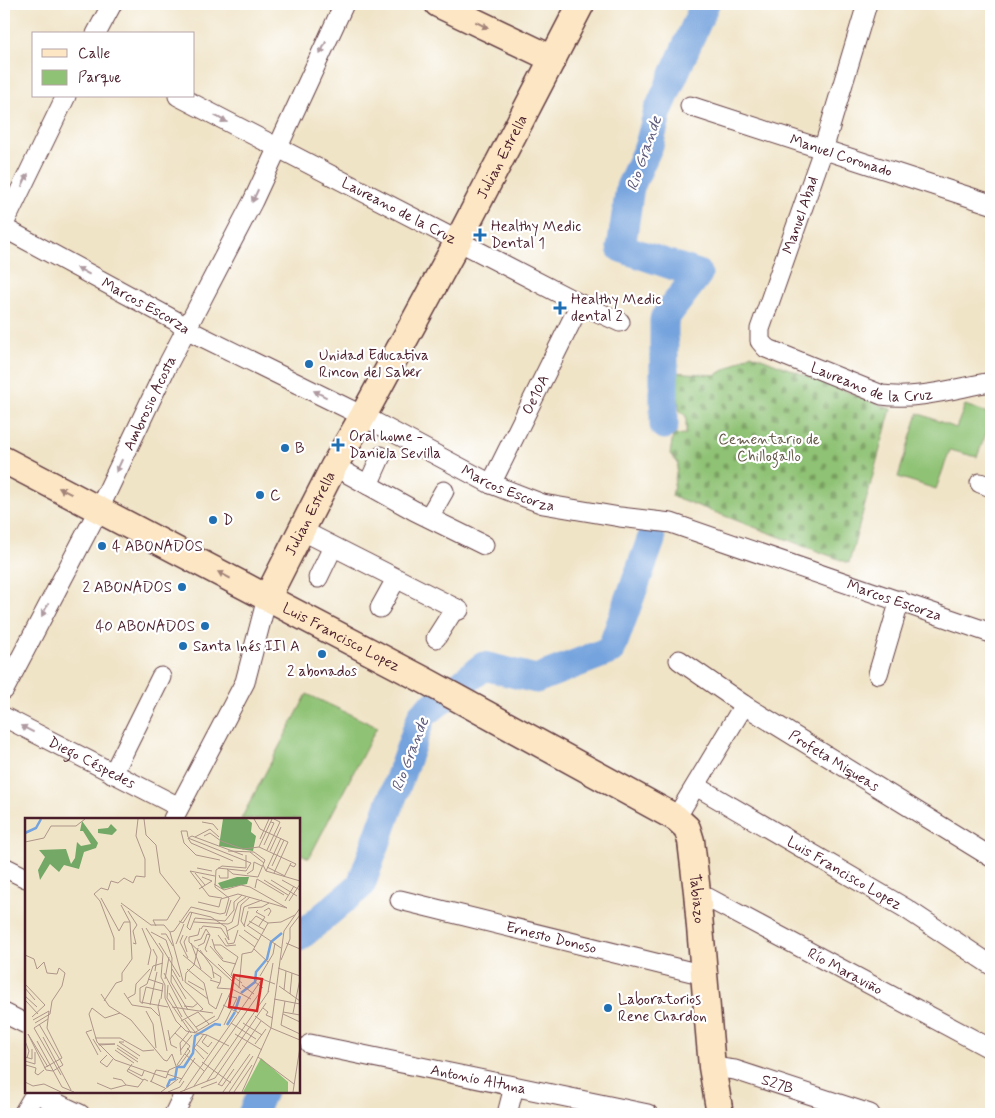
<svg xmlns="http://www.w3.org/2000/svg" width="995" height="1118" font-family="Mynerve,sans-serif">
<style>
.cemetery{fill:url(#cemetery-stones);stroke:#6c7050}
.park{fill:#8fc274;stroke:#6c7050}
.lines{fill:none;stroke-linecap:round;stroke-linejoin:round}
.river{stroke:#74a3dd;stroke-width:29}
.street-casing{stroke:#633d42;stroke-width:21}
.secondary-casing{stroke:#633d42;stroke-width:29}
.street{stroke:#fff;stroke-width:19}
.secondary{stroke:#fce6c4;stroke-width:26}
.oneway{fill:#a38278}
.oneway2{fill:#ae9aa0}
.poi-dot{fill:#1f6fb2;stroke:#fff;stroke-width:2}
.labels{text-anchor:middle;stroke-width:4.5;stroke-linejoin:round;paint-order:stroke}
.street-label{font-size:15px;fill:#4a1f2b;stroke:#fff}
.poi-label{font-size:15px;fill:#4a1f2b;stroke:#fff;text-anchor:start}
.park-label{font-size:15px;fill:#625845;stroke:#fff}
.water-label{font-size:16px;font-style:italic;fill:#5d5a7b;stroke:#fff}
.inset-river{fill:none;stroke:#74a3dd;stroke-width:2.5}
.inset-road{fill:none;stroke:#ae9589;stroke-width:1}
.view{fill:#d62828;fill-opacity:0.15;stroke:#d62828;stroke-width:2.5}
.inset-edge{fill:none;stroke:#4a1f2b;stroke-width:2.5}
</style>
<defs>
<pattern id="cemetery-stones" width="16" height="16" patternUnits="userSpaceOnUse" patternTransform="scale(1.25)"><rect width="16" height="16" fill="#8fc274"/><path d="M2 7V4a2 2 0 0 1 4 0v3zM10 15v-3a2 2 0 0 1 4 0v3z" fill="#779d5f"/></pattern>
</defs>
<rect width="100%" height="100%" fill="#fff"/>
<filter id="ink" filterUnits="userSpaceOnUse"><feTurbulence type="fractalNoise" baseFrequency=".02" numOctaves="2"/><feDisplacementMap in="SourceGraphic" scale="10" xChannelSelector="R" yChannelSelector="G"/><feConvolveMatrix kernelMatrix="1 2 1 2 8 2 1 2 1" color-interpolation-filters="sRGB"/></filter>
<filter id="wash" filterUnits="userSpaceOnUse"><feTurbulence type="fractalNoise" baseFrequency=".0096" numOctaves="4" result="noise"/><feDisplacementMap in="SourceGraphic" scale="20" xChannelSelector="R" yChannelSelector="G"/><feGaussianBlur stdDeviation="1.12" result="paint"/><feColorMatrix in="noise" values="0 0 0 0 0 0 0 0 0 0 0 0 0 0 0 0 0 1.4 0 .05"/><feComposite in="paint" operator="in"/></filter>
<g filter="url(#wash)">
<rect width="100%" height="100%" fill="#f0e4c7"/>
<!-- cemetery -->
<polygon class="cemetery" points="751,354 891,409 849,563 672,496 678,463 670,454 673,435 686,434 686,416 680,411 673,372 716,375"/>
<!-- park -->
<g class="park">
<polygon points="965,405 991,414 991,421 977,457 950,450 936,489 898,477 918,413 956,428"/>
<polygon points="307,694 377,727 309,858 299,853 299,819 241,819"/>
</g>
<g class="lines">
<!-- river -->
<g class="river">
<polyline points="664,425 664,319 698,274 621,248 630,187 649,145 658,111 705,4"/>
<polyline points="299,937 361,885 422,715 484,666 536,679 611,650 651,540"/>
<polyline points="252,1114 262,1092"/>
</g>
</g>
</g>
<g filter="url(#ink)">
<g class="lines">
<!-- street casing -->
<g class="street-casing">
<g id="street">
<path id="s1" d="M867,4L823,150L760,329V341L766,348L882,395C919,400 955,388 991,382"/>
<polyline points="96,34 112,4"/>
<path id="s2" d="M178,96L580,304L620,322"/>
<path id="s3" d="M690,106L991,204"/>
<polyline points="4,224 66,96"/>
<path id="s4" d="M4,228L176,321L186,329L363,416L491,484L543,504L620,517L671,523L991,633"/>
<polyline points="334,466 415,511 484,545"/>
<polyline points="980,483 991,487"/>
<path id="s5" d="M491,484L580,304"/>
<polyline points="368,485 381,456"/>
<polyline points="429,517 444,491"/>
<polyline points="301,530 459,610"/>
<polyline points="318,578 333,547"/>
<polyline points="380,608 396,579"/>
<polyline points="436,638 455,608"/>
<path id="s6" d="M679,660L744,705L991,857"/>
<polyline points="878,674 900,600"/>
<path id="s7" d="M4,690L99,509L166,368L253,201L344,4"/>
<path id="s8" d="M4,717L179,807"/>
<polyline points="113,774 161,677"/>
<path id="s9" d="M696,786L905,908L991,965"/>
<polyline points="676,818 744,705"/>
<polyline points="173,819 245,682 267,598"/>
<polyline points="4,867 26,878"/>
<path id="s10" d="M697,892L991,1049"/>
<path id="s11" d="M400,900L704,975"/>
<polyline points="4,1013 26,1024"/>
<path id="s12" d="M310,1044L648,1114"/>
<path id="s13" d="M712,1067L735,1070L870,1114"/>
<polyline points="35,1093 80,1114"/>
<polyline points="23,1114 36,1092"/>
<polyline points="174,1114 185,1092"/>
<polyline points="507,1114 514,1087"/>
</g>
</g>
<!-- secondary casing -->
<g class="secondary-casing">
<g id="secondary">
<polyline points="438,4 553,59"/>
<path id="s14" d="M4,460L424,680L676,818L687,828L691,841L697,892L712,1067L720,1114"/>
<path id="s15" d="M267,598L334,466L363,416L458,241L581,4"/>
</g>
</g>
<!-- street -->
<use href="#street" class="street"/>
<!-- secondary -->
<use href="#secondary" class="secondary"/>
</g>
<!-- one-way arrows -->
<defs><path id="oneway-solid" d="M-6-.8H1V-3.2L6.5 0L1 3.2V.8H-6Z" transform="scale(1.25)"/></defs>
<g class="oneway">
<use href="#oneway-solid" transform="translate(482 25) rotate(26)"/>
<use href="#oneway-solid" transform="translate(65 491) rotate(-153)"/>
<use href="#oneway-solid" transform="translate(224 575) rotate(-152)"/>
</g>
<g class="oneway2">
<use href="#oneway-solid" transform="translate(323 48) rotate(115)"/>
<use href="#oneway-solid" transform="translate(221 119) rotate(28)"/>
<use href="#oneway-solid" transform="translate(25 180) rotate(-64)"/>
<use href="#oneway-solid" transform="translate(255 196) rotate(115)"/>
<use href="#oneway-solid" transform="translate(83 271) rotate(-152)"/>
<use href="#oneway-solid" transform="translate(320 394) rotate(-153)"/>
<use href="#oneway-solid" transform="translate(119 466) rotate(115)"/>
<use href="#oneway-solid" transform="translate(45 610) rotate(118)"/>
<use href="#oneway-solid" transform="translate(27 729) rotate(-153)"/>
</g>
</g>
<!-- markers -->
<g class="poi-dot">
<path d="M477.5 227.5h5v5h5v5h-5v5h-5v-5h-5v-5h5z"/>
<path d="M557.5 300.5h5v5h5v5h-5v5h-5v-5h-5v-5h5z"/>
<circle cx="309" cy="364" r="5"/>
<path d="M335.5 437.5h5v5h5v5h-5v5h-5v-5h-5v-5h5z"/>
<circle cx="285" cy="448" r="5"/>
<circle cx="260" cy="495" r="5"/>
<circle cx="213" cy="520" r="5"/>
<circle cx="102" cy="546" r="5"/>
<circle cx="182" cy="587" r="5"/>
<circle cx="205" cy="626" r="5"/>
<circle cx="183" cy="646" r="5"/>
<circle cx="322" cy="654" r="5"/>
<circle cx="608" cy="1008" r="5"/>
</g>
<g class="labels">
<!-- street labels -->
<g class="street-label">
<text dy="5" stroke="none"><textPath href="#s3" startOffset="159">Manuel Coronado</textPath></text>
<text dy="5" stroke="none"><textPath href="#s15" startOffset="500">Julian Estrella</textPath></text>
<text dy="5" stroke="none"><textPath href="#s2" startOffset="249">Laureano de la Cruz</textPath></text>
<text transform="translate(800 215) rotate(-71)" y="5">Manuel Abad</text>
<text dy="5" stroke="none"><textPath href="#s4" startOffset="162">Marcos Escorza</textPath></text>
<text dy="5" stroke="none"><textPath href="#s1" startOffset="476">Laureano de la Cruz</textPath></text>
<text dy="5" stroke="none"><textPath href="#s5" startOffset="100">Oe10A</textPath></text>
<text dy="5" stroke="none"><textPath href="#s7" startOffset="322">Ambrosio Acosta</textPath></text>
<text dy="5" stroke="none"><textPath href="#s4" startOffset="568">Marcos Escorza</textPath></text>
<text dy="5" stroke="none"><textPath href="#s15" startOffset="95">Julian Estrella</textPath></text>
<text dy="5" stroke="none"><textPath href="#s4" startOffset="972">Marcos Escorza</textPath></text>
<text dy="5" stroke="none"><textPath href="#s14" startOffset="381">Luis Francisco Lopez</textPath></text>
<text dy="5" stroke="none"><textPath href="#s6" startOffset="185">Profeta Miqueas</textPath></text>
<text dy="5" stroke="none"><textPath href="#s8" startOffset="99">Diego Céspedes</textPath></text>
<text dy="5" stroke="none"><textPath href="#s9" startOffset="172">Luis Francisco Lopez</textPath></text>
<text dy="5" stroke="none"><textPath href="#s14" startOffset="848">Tabiazo</textPath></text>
<text dy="5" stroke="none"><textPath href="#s11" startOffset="156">Ernesto Donoso</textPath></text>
<text dy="5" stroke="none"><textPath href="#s10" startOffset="168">Río Maraviño</textPath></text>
<text dy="5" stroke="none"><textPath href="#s12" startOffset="172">Antonio Altuna</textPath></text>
<text dy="5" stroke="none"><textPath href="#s13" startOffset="68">S27B</textPath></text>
</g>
<!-- poi labels -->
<g class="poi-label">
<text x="491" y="231">Healthy Medic<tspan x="491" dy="17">Dental 1</tspan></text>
<text x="571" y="304">Healthy Medic<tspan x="571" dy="17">dental 2</tspan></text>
<text x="319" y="360">Unidad Educativa<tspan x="319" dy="17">Rincon del Saber</tspan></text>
<text x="349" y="441">Oral home -<tspan x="349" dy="17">Daniela Sevilla</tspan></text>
<text x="295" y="453">B</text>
<text x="270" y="500">C</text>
<text x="223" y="525">D</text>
<text x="112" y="551">4 ABONADOS</text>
<text x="172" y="592" text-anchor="end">2 ABONADOS</text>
<text x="195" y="631" text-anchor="end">40 ABONADOS</text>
<text x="193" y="651">Santa Inés III A</text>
<text x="322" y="676" text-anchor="middle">2 abonados</text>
<text x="618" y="1004">Laboratorios<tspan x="618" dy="17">Rene Chardon</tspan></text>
</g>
<!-- park labels -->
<g class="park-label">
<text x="769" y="444">Cementario de<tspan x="769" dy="17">Chillogallo</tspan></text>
</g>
<!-- water labels -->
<g class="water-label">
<text transform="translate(643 153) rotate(-71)" y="6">Rio Grande</text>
<text transform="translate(409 754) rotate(-69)" y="6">Rio Grande</text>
</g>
</g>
<!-- overview -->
<g transform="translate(25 818)">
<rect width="275" height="275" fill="#f0e4c7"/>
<path d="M198,1H222L227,5L226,14L231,18L228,33L194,28ZM57,3L73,25L71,30L59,34L54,51L39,47L34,54L25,46L15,62L13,52L20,39L14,32L41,31L46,46L50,40L52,24L56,28L66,26L58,13H55ZM86,6L92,12L87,17L73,15V11L83,10ZM212,59H224L222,66L197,71L193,65Z" fill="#73a866"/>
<path d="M236,240L263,264V274H218Z" fill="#8fc274"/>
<path class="inset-river" d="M0,15L11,10L16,1M216,175L230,164L231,154L242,141L246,124L257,115M210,193L215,178M202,207L210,194M142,269L145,262L150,261L152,249H159L168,235L170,218L190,206L196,207"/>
<path class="inset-road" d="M119,1L121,17L131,27L135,55L155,80L142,102H128L131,108M229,1L235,11L263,24L249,55M177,4L188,6L193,12M179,18L185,15L196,23L218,31L234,29M163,19L162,13H156L159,25L171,37L195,42M170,19L185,11L194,19M163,20L226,45L221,53L193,50M163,20L167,18L218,37M163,20L166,25L208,43M235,21L244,1M0,24L19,20L26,8H51L60,1M239,27L249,5L246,4M234,29L271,46L269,49L265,47M234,29L247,1M242,32L255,4L249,1M245,33L256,9M225,34L239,45M238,47L241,53L275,63M247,48L259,22M242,49L260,58M172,50L187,53M202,51L208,56L233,59L240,42L229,34L203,33M165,53L184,78L197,80M165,53L190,58M241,53L256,20M170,55L180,67M222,56L228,52L229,44L237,48M194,57L195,60H203V52M259,59L266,45M239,62L263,77M246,62L272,78M257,62L275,72M189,66L199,72L216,67L225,69L262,90M230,70L232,61L259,77M174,71L187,63L177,59M76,80L94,113L99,104H105L96,87M260,83L269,68M264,83L275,66M173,84L194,89L196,81L213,76L262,90M96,85L126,107H139L145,114L158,163M223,90L237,89L244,85M233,92L231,94L240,99L234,108M103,93L112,107L108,113L111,126L108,125M239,93L244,90L246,93L243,98M167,94L162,109L165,112L170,100L200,103L209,92V84L217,77M201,98L206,82M154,103L158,105L165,94L186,99L201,109L204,122M224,103L240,112M169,104L203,106L207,104L213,85L221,79M243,105L256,104L270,97M222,107L256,130M219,108L223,93M222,108L231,98L243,105M220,109L216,103L219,89L237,82M117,110L126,132L123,147M121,110L138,136L136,159L140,167V180L151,203L161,213L182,217L204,228M175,110L173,117L164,119V124L216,171M176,111L178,108L196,110L204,122M219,112L233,122M202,113L213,107L216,87L225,79M126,114L141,122L147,140L146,164L163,192M145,114L149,113L166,89L195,96L200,95L204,80L190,69L191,52L197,48L221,50V37M136,116H141L148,128M158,117L155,124L163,140M193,117L201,128L211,127M214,117L230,129M200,120L203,126L209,125L213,112M187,121L190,131L198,141M169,123L176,121L181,111L185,117L180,131L182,134M134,125L155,159M166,125L176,151M261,125L275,131M151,126L159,106M189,127H196L213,139L206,157L217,165M173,128L179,125L182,116L185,117M185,128L198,143L211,146M128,131L132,139L130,153M229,131L243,144M89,132V120L75,83L69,76L76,70L83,72L86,63L93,65L99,60L108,65L111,58L120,59V41L111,18L113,1M175,132L187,149L189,160M162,134L159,124L162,118M0,137L9,141L12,151L19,144L22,155L32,156L34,150L40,155L37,168L27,183L25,196L10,205M158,137L187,161M256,142L265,121V110L275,97M193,146L207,160M253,150L275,158M147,151L158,170L178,191L175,193M162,151L179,165M188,154L196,159L195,165M139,155L161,197L174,213M147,157L161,181M235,158L248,136L250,125M233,160L230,164L238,170M123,161L138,166L136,181M140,161L144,139M185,162L195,165L192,170L206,171M163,163L179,172M160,164L161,155L169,147L173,130M160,164L183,181M179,165L184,186L191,191M0,166L20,187L7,199M143,167L142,180L166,215M217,167L229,176M254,168L275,183M0,170L10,182M214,170L217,136L227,134L243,105M259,172L261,153M243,174L248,145M99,175L107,187L126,190L134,198M144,175L157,199M76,176L84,188L106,202L139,242L142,243L147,236L151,248M265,176L267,155M0,178L12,189M103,180L110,176L111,166L125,151M135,181L133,189L142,233M249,181L275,186M1,183L13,196M79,183L91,165L97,163V155L107,141L105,104M260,183L256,207L275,216M115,184V170L122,166L128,148L138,145M115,184L143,189M117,186L121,169L138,173M125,187L132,154M198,187L214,195M159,188L168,189L173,185M147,189L188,195M238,190L243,194L241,197L248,200M191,191L197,175M121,193L128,206L131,230M258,194L275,197M95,195L80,200L67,190L64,196L72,224L90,242L141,260L144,252L155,247L165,233L162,230M268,195L275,161M258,196L275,204M230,198L246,210M23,201L9,210L36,257M8,202L24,193L22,210L37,240L19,250M160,202L170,214M156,203L173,194L184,206M206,205L231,221M218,205L237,217M199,207L212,180L203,178M171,209L190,198M246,210L275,222M67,212L61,214L73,237M143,212L146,227L152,230M150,215L165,228L152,247M169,215L193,201L207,171L226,181M3,216L21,252L28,253L38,247L14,206M3,216L23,249M179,216L169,230L179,241M210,216L237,232M182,217L177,224L183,229L187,224M18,219L46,272M70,220H95L118,233L129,232M68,221L76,234M144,222L156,208M0,223L4,233L2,240M12,223L37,269L49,274M99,224H94L115,238M73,226H90L74,227M171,226L183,236M230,226L241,211M92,227L113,241M92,230L113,244M90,232L109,245M155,233L167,217M160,236L179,253M82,237L75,244L82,249L88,241M156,237L155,225L164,214M0,239L7,241V231M233,239L269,266M0,243L10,246V234M177,244L206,265M107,246L102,253L118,262M0,251L1,247L11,250L10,255L13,257L19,252M103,251L117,258L119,253M142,256L157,261M88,260L97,262L101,267M125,263L140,270M182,263L244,173M0,264L8,268L19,266L36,274M126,264L131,252L143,254M72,265L86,271L101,267L113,269L119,261L123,263M154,265L170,240M193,266L197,268L209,251M193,267L236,203M169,268L236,173M176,270L192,264M159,273L237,161L250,166M136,274L153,261M143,274L155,269L159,263M155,274L190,260L241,185M198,274L225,236M204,274L228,238M209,274L227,247M217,274L246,210L259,113L275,90M268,274L275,229"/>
<path class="view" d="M209,157L237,161L232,193L204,189Z"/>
<rect width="275" height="275" class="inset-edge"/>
</g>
<!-- margin -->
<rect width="995" height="1118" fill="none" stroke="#fff" stroke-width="20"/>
<!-- legend -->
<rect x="32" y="32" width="162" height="65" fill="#ffffff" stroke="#b7a5aa"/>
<rect x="42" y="49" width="25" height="8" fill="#fce6c4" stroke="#b7a5aa"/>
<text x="78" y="58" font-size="15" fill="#4a1f2b">Calle</text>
<rect x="42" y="70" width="25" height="15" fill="#8fc274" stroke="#b7a5aa"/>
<text x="78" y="82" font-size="15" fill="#4a1f2b">Parque</text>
</svg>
